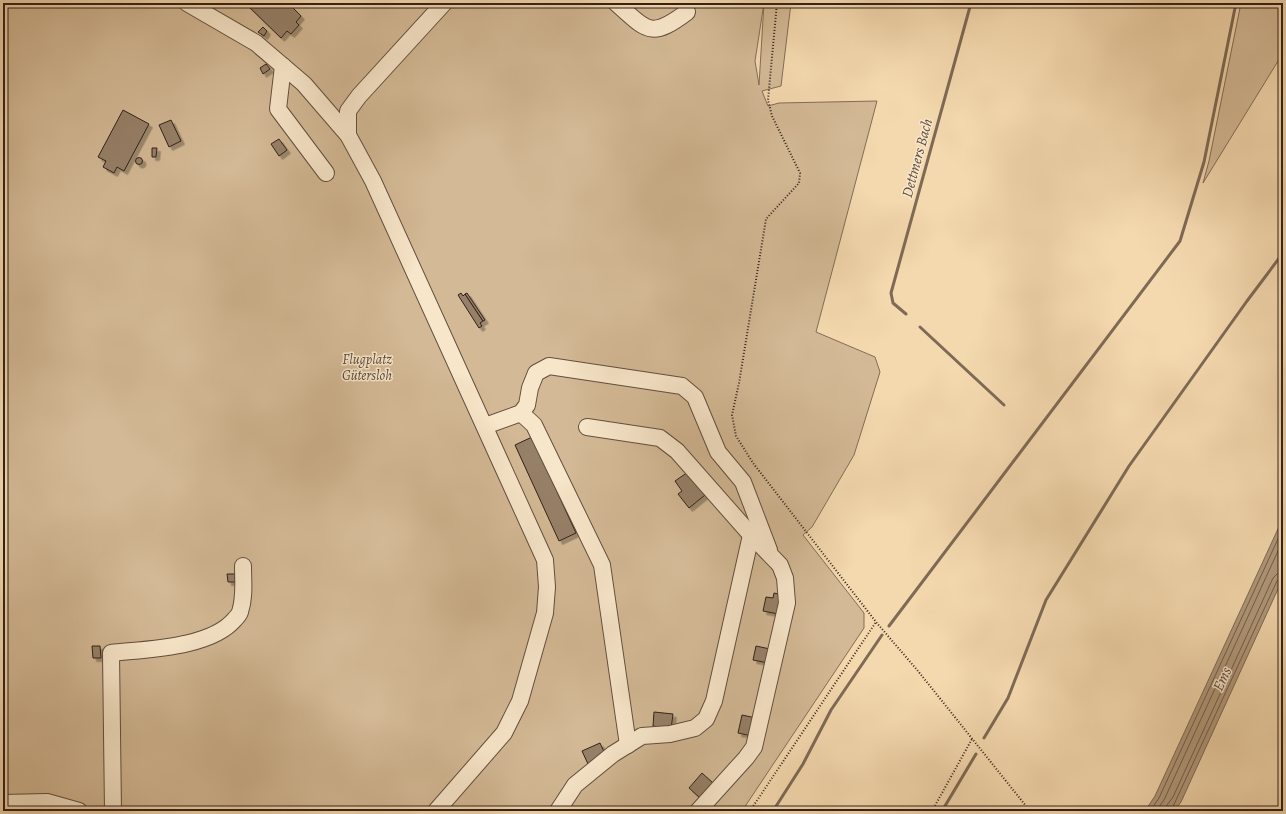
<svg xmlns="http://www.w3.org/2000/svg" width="1286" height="814" font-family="Alegreya,serif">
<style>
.green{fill:#d3b995;stroke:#826d58}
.water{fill:#b29a7c;stroke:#7e6a55}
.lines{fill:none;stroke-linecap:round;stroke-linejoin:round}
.shore{stroke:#725e4b;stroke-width:1}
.stream{stroke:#7e6a55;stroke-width:3}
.building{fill:#968067;stroke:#31211a;filter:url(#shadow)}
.minor-casing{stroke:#624f3f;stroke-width:18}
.path{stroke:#31211a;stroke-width:2;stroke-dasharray:1 2;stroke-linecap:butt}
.minor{stroke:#f8e6ca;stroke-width:16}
.labels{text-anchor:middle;stroke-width:3;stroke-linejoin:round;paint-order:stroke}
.park-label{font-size:14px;font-style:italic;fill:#5a4739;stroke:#f8e6ca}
.water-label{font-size:15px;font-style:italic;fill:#5e4b3c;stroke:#f8e6ca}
</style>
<defs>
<filter id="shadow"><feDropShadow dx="3.5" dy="3.5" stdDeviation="0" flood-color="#0004"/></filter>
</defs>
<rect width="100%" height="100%" fill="#f4d8ae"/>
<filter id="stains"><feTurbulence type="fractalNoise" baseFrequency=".005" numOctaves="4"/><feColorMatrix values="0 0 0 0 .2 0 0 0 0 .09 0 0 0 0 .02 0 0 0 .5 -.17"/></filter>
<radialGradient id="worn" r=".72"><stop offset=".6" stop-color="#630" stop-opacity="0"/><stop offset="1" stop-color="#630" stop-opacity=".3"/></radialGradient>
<!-- green -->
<g class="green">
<polygon points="3,3 764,3 755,61 759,85 764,3 791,3 781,86 762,91 768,106 779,103 877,101 816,332 875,357 880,372 854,455 812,527 803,535 864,613 864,628 742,811 3,811"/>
<polygon points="1241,3 1283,3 1283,53 1203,183 1209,161"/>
</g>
<!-- water -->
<polygon class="water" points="1283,518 1283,578 1181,802 1174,811 1145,811 1155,796"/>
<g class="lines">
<!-- shore -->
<g class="shore">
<polyline points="1150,811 1159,798 1283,528"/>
<polyline points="1156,811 1164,800 1283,540"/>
<polyline points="1166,811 1167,805 1173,797 1273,578 1277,574 1283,573"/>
<polyline points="1171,811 1277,581 1280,578 1283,578"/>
</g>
<!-- stream -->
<g class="stream">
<polyline points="906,314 893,303 891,293 971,3"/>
<polyline points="920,327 1004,405"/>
<polyline points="889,626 1180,241 1204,162 1236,3"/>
<polyline points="984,738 1008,698 1046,600 1129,466 1247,301 1283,253"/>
<polyline points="773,811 803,764 831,710 882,635"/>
<polyline points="942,811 976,754"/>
</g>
</g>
<!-- building -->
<g class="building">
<polygon points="245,3 288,3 301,16 296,22 299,25 291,34 287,31 281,38"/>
<polygon points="263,27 267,31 264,36 258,32"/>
<polygon points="266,64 270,69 263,74 260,68"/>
<polygon points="123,110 149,124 124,171 117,167 114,173 103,167 106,161 98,157"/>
<polygon points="171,120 181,141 169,147 159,125"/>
<polygon points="279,139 287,150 279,156 271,144"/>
<polygon points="152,148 157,148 156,157 152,157"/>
<circle cx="139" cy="161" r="3.5"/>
<polygon points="461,293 463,296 465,294 483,321 480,323 482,326 479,328 458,295"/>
<polygon points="467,293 485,320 483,321 465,294"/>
<polygon points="532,437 576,533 559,541 515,445"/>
<polygon points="688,472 705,495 689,508 678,494 682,491 675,481"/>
<polygon points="227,574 235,574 235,582 228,582"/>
<polygon points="774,593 783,595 778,614 763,611 766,597 773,598"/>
<polygon points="92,646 100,646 101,658 93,658"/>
<polygon points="756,646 770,649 768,663 753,660"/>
<polygon points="654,712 673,714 671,729 653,726"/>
<polygon points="742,715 756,718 752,736 738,733"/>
<polygon points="600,743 606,756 588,764 582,751"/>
<polygon points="702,773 713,783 700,798 689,788"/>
</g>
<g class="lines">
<!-- minor casing -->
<g class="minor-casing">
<g id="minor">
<polyline points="187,3 256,43 304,84 348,135 373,181 545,560 547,587 545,613 520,701 504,733 436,811"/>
<path d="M616,3C647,30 650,40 687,12"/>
<polyline points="283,66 278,109 326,173"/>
<polyline points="348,135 348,111 359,96 444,3"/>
<polyline points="521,413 534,425 602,565 628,745"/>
<polyline points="485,426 521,413 527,405 530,388 536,373 549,366 682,386 695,397 718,452 743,482 769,550"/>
<polyline points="587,427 660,438 677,451 751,535 780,565 785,578 787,603 754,747 746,758 698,811"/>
<polyline points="3,803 47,802 79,811"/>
<path d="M113,811L111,653C147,649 211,648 235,619C237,617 239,615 240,612C245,597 243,581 243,566"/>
<polyline points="558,811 575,785 613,754 642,736 670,734 695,728 706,719 714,701 751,535"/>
</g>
</g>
<!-- path -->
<g class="path">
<polyline points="777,3 768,100 772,116 800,173 799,183 766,219 739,383 732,415 736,436 753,463 876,622 918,671 1030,811"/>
<polyline points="750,811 876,622"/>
<polyline points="932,811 972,739"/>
</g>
<!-- minor -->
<use href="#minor" class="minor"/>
</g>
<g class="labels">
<!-- park labels -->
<g class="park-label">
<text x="367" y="364">Flugplatz<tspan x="367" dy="16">Gütersloh</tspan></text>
</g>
<!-- water labels -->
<g class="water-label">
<text transform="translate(917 158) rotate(-75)" y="5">Dettmers Bach</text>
<text transform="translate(1222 679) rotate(-65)" y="5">Ems</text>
</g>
</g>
<!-- margin -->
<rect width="1286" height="814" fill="none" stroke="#f4d8ae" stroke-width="16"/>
<rect x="4" y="4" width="1278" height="806" fill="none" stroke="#31211a" stroke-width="2"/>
<rect x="8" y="8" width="1270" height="798" fill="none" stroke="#31211a"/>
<rect width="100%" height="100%" filter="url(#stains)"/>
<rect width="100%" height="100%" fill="url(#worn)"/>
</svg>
